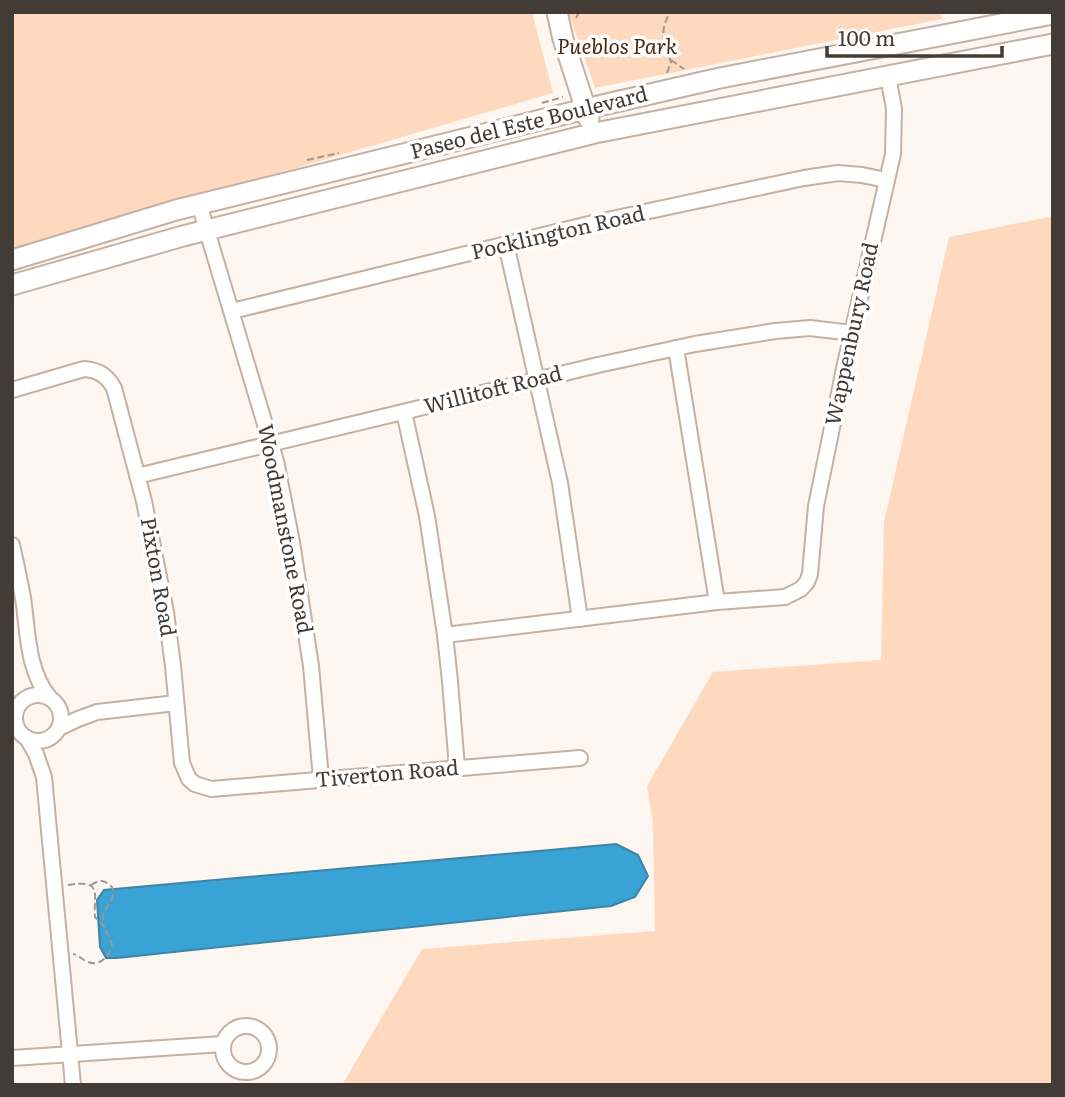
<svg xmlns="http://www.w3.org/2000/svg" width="1065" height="1097" font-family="Literata,serif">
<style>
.green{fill:#fed9be}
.water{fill:#3aa3d5;stroke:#3d84a5;stroke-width:2}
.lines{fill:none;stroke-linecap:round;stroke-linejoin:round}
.street-casing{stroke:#c4b1a4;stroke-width:18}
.secondary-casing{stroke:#c4b1a4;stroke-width:23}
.path{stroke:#9f9791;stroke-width:2;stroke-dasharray:7 3.5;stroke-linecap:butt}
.street{stroke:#fff;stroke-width:14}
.secondary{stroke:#fff;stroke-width:19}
.labels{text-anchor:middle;stroke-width:7;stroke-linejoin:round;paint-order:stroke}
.park-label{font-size:21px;font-style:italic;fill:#492a10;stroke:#fff}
.street-label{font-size:21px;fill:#433b35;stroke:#fff}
</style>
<rect width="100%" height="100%" fill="#fef6f0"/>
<!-- green -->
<g class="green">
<polygon points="12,12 532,12 553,93 12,251"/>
<polygon points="568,12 940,12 942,19 595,88"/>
<polygon points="1053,216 1053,1085 342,1085 422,949 655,931 653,823 647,786 713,672 881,660 884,522 949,237"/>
</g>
<!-- water -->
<polygon class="water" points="616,844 638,855 648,876 635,897 611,906 117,958 106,958 100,947 97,900 104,890"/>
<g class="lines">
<!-- street casing -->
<g class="street-casing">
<g id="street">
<polyline points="199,204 276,461 292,542 311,666 321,779"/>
<polyline points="506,244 560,483 580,619"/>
<polyline points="232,311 593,223 804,178 838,173 862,175 886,180"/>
<polyline points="676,348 717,602"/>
<path d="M12,390L84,369C99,370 107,376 114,388L144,501L166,612L173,666L182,763L189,779L195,784L211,789L580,758"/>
<polyline points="404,412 427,516 445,635 450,681 457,768"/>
<polyline points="137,476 598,365 695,344 775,331 810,328 852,333"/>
<path d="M12,545C16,563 20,581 23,598C28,631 27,670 49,697"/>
<polyline points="445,635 717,602 785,597 801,589 807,582 810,574 816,506 845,364 893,154 894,109 888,76"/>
<circle cx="38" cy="718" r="23"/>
<polyline points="59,728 78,719 97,712 176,703"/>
<polyline points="27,738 36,754 44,777 73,1085"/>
<circle cx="246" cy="1049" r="23"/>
<polyline points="12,1058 223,1044"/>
</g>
</g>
<!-- secondary casing -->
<g class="secondary-casing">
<g id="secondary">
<polyline points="557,12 563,39 589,119"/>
<polyline points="12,260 176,210 585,109 720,78 1053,14"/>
<polyline points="12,285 183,236 595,133 1053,44"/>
</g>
</g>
<!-- path -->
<g class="path">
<polyline points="576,18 579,12"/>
<polyline points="671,60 684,69"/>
<path d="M667,73L671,62C663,41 659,33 670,12"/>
<polyline points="542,103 563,97"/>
<polyline points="307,160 339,153"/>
<path d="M68,885C104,879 93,894 95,917L103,925L112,944C110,955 101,967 88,962C82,960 79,955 73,954"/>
<path d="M91,885C96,882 101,879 107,883C122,891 107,904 104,913C102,917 103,921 103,924"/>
</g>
<!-- street -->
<use href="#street" class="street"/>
<!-- secondary -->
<use href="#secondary" class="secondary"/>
</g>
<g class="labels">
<!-- park labels -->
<g class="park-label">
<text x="617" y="54">Pueblos Park</text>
</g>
<!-- street labels -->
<g class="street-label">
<text transform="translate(529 123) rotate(-14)" y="7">Paseo del Este Boulevard</text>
<text transform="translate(558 233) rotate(-13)" y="7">Pocklington Road</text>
<text transform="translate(852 334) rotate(-78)" y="7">Wappenbury Road</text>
<text transform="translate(493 390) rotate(-14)" y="7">Willitoft Road</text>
<text transform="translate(285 529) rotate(79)" y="7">Woodmanstone Road</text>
<text transform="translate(158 577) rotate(80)" y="7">Pixton Road</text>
<text transform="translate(387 774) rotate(-5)" y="7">Tiverton Road</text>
</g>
</g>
<!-- border -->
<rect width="1065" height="1097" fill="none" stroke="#433b35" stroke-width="28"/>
<!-- scale -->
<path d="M827 46v10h175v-10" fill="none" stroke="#433b35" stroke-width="3.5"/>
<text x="838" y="46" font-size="21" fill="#433b35" stroke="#ffffff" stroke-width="5" paint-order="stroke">100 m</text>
</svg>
